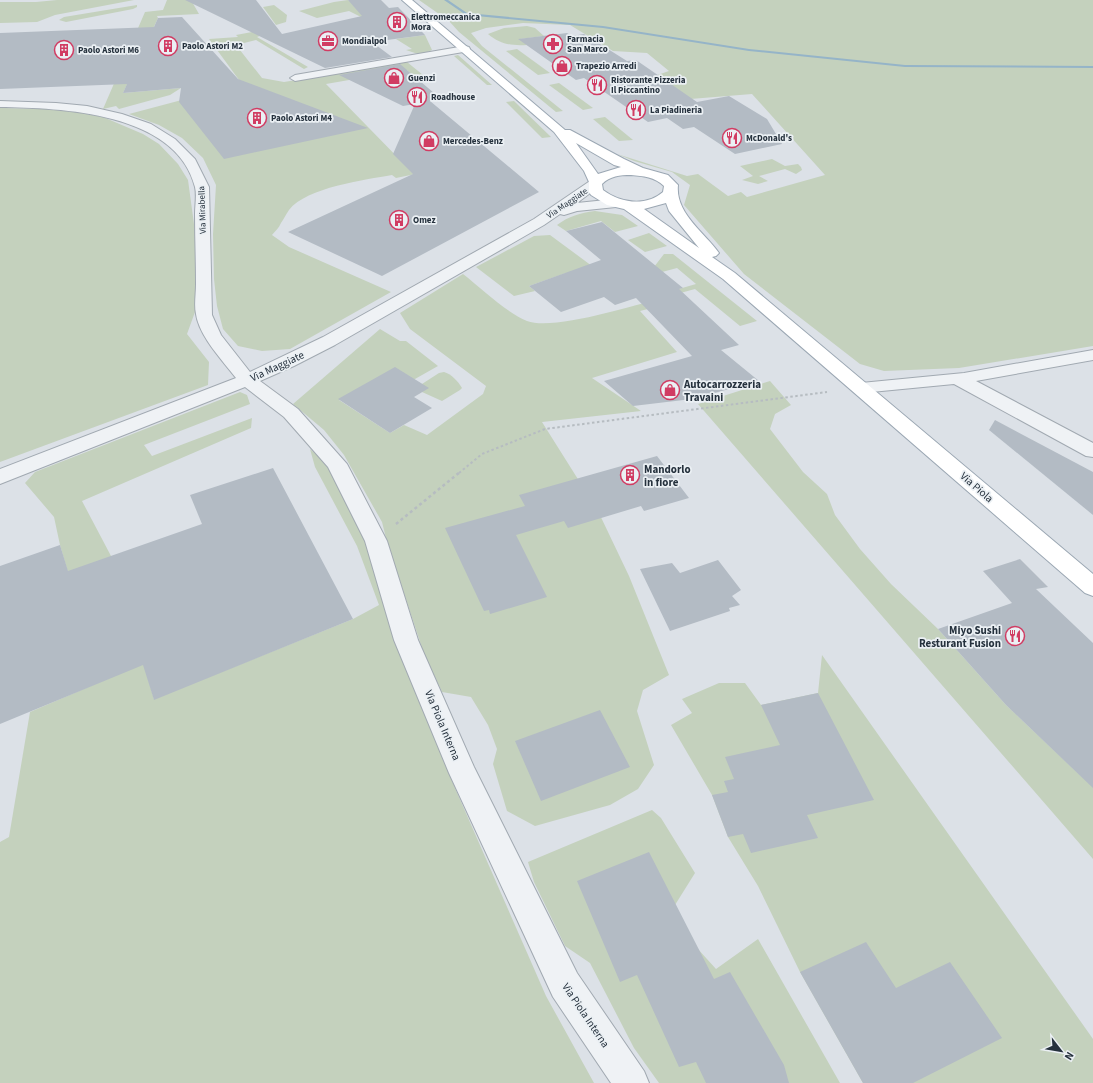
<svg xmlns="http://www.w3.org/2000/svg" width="1093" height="1083" font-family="'Source Sans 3',sans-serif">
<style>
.green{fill:#c4d1bd}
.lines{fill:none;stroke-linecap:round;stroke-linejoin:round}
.stream{fill:#95b4c8;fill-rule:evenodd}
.building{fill:#b3bbc4}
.minor-casing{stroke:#a1a9b1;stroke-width:2}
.major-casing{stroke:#9ba7b3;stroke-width:2}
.path-far1{stroke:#b6bcc1;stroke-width:2;stroke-dasharray:2.5 2.5;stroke-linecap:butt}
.path{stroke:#b6bcc1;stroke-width:2.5;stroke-dasharray:3 3;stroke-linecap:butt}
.minor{fill:#eff2f5;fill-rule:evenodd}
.major{fill:#fff;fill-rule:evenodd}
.labels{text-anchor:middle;stroke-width:3.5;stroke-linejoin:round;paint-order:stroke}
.far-poi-label{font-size:9px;font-weight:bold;fill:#25313d;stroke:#ebf0f4;text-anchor:start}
.far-street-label{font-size:9px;fill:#25313d;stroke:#ebf0f4}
.street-label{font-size:11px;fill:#25313d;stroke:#ebf0f4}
.poi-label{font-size:11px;font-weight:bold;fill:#25313d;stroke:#ebf0f4;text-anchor:start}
</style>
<rect width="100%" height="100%" fill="#dce1e7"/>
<!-- green -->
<g class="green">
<polygon points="57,0 134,0 55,15 37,22 0,23 0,2 36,2"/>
<polygon points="167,0 191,0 199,14 157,16 158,18 123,93 181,88 170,95 119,109 116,106 103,109 145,12 163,10"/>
<polygon points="348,0 389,31 349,11 317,18 299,11 334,2"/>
<polygon points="419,0 1093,0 1093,346 959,368 884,371 860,364 744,274 684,205 690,185 672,172 634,161 617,154 687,176 698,174 728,196 741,192 747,197 825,175 752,94 678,100 643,80 669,71 647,53 613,51 570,25 523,23 486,28 471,33 482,46 563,111 556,112 459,32 449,21"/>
<polygon points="137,5 137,7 133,9 66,22 59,20 64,17"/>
<polygon points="274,5 287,15 286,22 276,25 263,7"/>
<path d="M527,26L535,28L544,36L520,39L527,45C511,46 500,44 488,34L504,28Z"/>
<path d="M263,30L265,34L257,37L308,67L304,69L256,40L236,45L262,78L284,82L407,62L423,75L416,78L407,70L326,84L409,169L493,158L396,178L392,175C365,180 307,187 289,210C286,214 284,219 281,223C279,228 275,231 272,235L289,247L391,292L290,349L262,351L238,346L223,329L217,306L214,279L213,234L216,185L203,158L182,138L159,125L129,114L242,84L209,39L238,37L236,35Z"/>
<polygon points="425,35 432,50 421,55 406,50 412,49 396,39"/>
<polygon points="517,49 550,73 538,75 506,51"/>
<polygon points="458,55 492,85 487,85 454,56"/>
<polygon points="559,83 593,108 583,110 549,85"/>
<polygon points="514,101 551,137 542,138 506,102"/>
<polygon points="0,108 46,109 76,112 103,117 143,134 159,144 178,164 188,180 203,290 187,334 209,362 208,385 0,462"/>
<polygon points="605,117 633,140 619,141 593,119"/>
<polygon points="772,159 785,166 798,164 801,167 802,170 796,174 785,169 759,176 768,181 758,184 742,180 753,176 740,166"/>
<path d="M595,211L622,215L638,226L615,232L601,221L566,231L557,225C569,216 580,213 595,211Z"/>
<polygon points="649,233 667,246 645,252 628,240"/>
<polygon points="550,235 615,283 566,273 529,286 535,291 514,296 476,267 534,236"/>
<path d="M664,254H673L757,321L740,326L695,289L662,298L675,302L640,311L677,352L592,378L641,411L542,422L598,511L629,576L669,675L643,690L637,711L654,765L638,789L610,805L535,826L507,811L493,764L497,749L488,725L471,697L442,692L424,654L387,542L382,522L344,455L324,430L293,404L380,329L400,341H406L438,366L415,379L339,400L390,433L404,425L427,435L483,394L486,386L410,329L400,313L463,274C481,288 507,313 527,321C553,331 631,306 659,299L658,295L696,284L677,268L647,276Z"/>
<path d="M444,372C451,374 458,381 462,388L460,390L442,401L422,392V384L439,373Z"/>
<polygon points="770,381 791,405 775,414 770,429 803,472 827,494 835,515 860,549 891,584 938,629 1006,705 1082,777 1093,773 1093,859 698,404"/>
<polygon points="240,392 247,395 250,404 144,445 152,456 252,418 251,428 82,501 111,556 154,699 353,619 379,605 357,546 315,467 310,449 329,465 370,546 397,644 455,788 546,996 594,1083 0,1083 0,842 9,837 30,712 100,682 60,545 54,517 25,483 35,472"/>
<polygon points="822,655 1093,1039 1093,1083 863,1083 800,972 758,886 728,837 712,795 671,725 692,713 682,699 719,683 745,683 761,705 818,693"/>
<polygon points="652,810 661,818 695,873 675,905 697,948 716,969 758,939 840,1083 659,1083 634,1048 590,963 565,946 534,882 528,862"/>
</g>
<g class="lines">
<!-- stream -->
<polygon class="stream" points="444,0 448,0 467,13 603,26 749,49 905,65 1093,66 1093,68 905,67 749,51 603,28 466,15"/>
</g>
<!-- building -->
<g class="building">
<polygon points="185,0 256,0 282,34 362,16 348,0 381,0 389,8 398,7 425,35 372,42 392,57 325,68"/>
<polygon points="182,17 238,79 368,128 224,159 179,102 181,88 123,93 127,84 0,89 0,33 154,27 158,18"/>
<polygon points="567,33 572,36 584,34 627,61 636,60 697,102 729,96 767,119 782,144 735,154 694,127 683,129 667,118 648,122 584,78 576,80 518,39"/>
<polygon points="400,64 441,99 430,101 539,192 382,276 288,232 413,174 393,154 415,104 403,106 339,75"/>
<polygon points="602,222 683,288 679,289 739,345 721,350 759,381 692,399 633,406 604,381 692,356 636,298 615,305 604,297 561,312 529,286 601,260 566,231"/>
<polygon points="395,367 429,388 414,397 432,408 390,433 338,399"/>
<polygon points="995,420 1093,472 1093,515 989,430"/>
<polygon points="657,456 689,498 644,511 641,506 568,528 564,521 516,535 547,597 490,614 489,610 484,611 445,528 525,506 519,495"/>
<polygon points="273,468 353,619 154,700 143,665 0,724 0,566 60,545 68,571 202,524 190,495"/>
<polygon points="1020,559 1048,587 1036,589 1093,643 1093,788 1006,705 938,629 1012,603 983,571"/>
<polygon points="718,560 741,590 732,596 740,605 729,608 730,611 670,631 640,569 672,563 680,573"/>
<polygon points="818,693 874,800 807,815 818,838 751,853 743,834 728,837 712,795 728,792 724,781 734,779 725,757 780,745 761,705"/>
<polygon points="600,710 630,767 541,801 515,741"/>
<polygon points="649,852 714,979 730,972 784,1065 789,1083 706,1083 696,1062 679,1067 637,975 620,982 577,881"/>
<polygon points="866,942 896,988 950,962 1002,1038 913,1083 863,1083 800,972"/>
</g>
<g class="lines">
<!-- minor casing -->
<g class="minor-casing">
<g id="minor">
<polygon points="465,46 469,47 470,49 469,51 295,81 290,78 295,75"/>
<path d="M0,101L56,103L87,106L122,114L151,124L175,139L195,159L209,187L212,315L221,335L250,372L323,337L534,219L590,181H600L602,184L577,203L616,199L621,200L623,203L621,206L616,207L577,211L564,215L560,214L544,225L335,345L294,366L260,381L298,409L347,464L387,541L418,640L474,767L577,973L644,1071L649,1083H611L553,997L449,773L394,640L365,541L328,467L284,417L245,387L0,484V469L236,378C223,361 199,336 196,314C194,305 196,294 196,284C196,260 195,237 195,214C195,205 197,195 195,187C176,112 61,108 0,107Z"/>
<polygon points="1093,350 1093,360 976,381 1093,443 1093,457 1086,456 954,384 861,393 855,392 852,388 855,384 861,383 964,373"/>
</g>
</g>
<!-- major casing -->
<g class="major-casing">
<path id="major" d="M402,0H412L565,130H570L624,159L643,168L668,175L678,185C675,213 704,232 719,253L716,256L712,257L735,273L1093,574V596L1085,593L723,279L624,209L607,205L591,195L589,192V182L584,171L554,132ZM576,143L614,165L621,167L598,174ZM631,175C643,176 655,177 664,186L663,192C646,207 620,203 603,190L602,184C610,176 620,175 631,175ZM666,203L669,211L699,248L644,209Z"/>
</g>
<!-- path-far1 -->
<polyline class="path-far1" points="459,473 482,454 545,429 827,392"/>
<!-- path -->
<polyline class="path" points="396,524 460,472"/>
<!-- minor -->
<use href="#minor" class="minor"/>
<!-- major -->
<use href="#major" class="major"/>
</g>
<!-- icons -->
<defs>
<g id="building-ring" transform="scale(1)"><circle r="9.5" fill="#ebf0f4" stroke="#d13c63" stroke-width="1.5"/><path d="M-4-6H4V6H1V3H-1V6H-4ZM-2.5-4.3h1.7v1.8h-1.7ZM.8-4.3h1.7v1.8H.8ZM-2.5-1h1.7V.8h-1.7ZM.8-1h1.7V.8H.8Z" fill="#d13c63"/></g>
<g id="office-ring" transform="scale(1)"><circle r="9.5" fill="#ebf0f4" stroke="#d13c63" stroke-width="1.5"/><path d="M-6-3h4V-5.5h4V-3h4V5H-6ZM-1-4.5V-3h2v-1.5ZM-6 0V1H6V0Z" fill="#d13c63"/></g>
<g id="pharmacy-ring" transform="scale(1)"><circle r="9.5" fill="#ebf0f4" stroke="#d13c63" stroke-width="1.5"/><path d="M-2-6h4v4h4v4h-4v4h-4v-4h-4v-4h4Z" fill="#d13c63"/></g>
<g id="shop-ring" transform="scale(1)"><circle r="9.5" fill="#ebf0f4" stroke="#d13c63" stroke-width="1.5"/><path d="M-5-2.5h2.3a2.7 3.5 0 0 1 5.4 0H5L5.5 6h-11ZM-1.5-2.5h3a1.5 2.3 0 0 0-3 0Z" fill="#d13c63"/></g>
<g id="restaurant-ring" transform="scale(1)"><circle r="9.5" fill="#ebf0f4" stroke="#d13c63" stroke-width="1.5"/><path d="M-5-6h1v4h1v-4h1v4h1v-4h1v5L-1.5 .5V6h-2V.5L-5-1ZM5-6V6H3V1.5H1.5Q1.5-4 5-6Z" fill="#d13c63"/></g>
</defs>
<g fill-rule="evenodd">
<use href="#building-ring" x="397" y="22"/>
<use href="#office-ring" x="328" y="41"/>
<use href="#pharmacy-ring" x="553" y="44"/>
<use href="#building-ring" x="168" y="46"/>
<use href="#building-ring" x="64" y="50"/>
<use href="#shop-ring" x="562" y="66"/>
<use href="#shop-ring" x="394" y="78"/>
<use href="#restaurant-ring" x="597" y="85"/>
<use href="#restaurant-ring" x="417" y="97"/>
<use href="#restaurant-ring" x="636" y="110"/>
<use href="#building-ring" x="257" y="118"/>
<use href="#restaurant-ring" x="732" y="138"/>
<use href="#shop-ring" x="429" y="141"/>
<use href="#building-ring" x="399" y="220"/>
<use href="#shop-ring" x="670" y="390"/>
<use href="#building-ring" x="630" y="475"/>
<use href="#restaurant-ring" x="1015" y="636"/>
</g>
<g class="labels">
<!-- far-poi labels -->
<g class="far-poi-label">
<text x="411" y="20">Elettromeccanica<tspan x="411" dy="10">Mora</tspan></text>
<text x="567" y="42">Farmacia<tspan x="567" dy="10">San Marco</tspan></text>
<text x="342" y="44">Mondialpol</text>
<text x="182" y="49">Paolo Astori M2</text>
<text x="78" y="53">Paolo Astori M6</text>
<text x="576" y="69">Trapezio Arredi</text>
<text x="408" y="81">Guenzi</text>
<text x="611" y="83">Ristorante Pizzeria<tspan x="611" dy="10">Il Piccantino</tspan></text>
<text x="431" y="100">Roadhouse</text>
<text x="650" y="113">La Piadineria</text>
<text x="271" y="121">Paolo Astori M4</text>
<text x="746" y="141">McDonald's</text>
<text x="443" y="144">Mercedes-Benz</text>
<text x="413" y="223">Omez</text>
</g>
<!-- far-street labels -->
<g class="far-street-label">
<text transform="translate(567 203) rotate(-34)" y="3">Via Maggiate</text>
<text transform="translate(202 210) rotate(-92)" y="3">Via Mirabella</text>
</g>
<!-- street labels -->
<g class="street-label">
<text transform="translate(277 366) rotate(-25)" y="4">Via Maggiate</text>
<text transform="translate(977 487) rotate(41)" y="4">Via Piola</text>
<text transform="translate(443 725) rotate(67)" y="4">Via Piola Interna</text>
<text transform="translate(586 1015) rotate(56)" y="4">Via Piola Interna</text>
</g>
<!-- poi labels -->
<g class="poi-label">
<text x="684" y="388">Autocarrozzeria<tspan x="684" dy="13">Travaini</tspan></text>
<text x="644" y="473">Mandorlo<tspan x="644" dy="13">in fiore</tspan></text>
<text x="1001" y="634" text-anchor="end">Miyo Sushi<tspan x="1001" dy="13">Resturant Fusion</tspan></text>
</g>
</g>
<!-- north arrow -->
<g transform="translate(1061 1051) rotate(121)" stroke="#ebf0f4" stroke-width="3" paint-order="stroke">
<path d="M0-3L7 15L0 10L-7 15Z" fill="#25313d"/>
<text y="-6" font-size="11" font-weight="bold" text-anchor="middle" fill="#25313d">N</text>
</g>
</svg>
